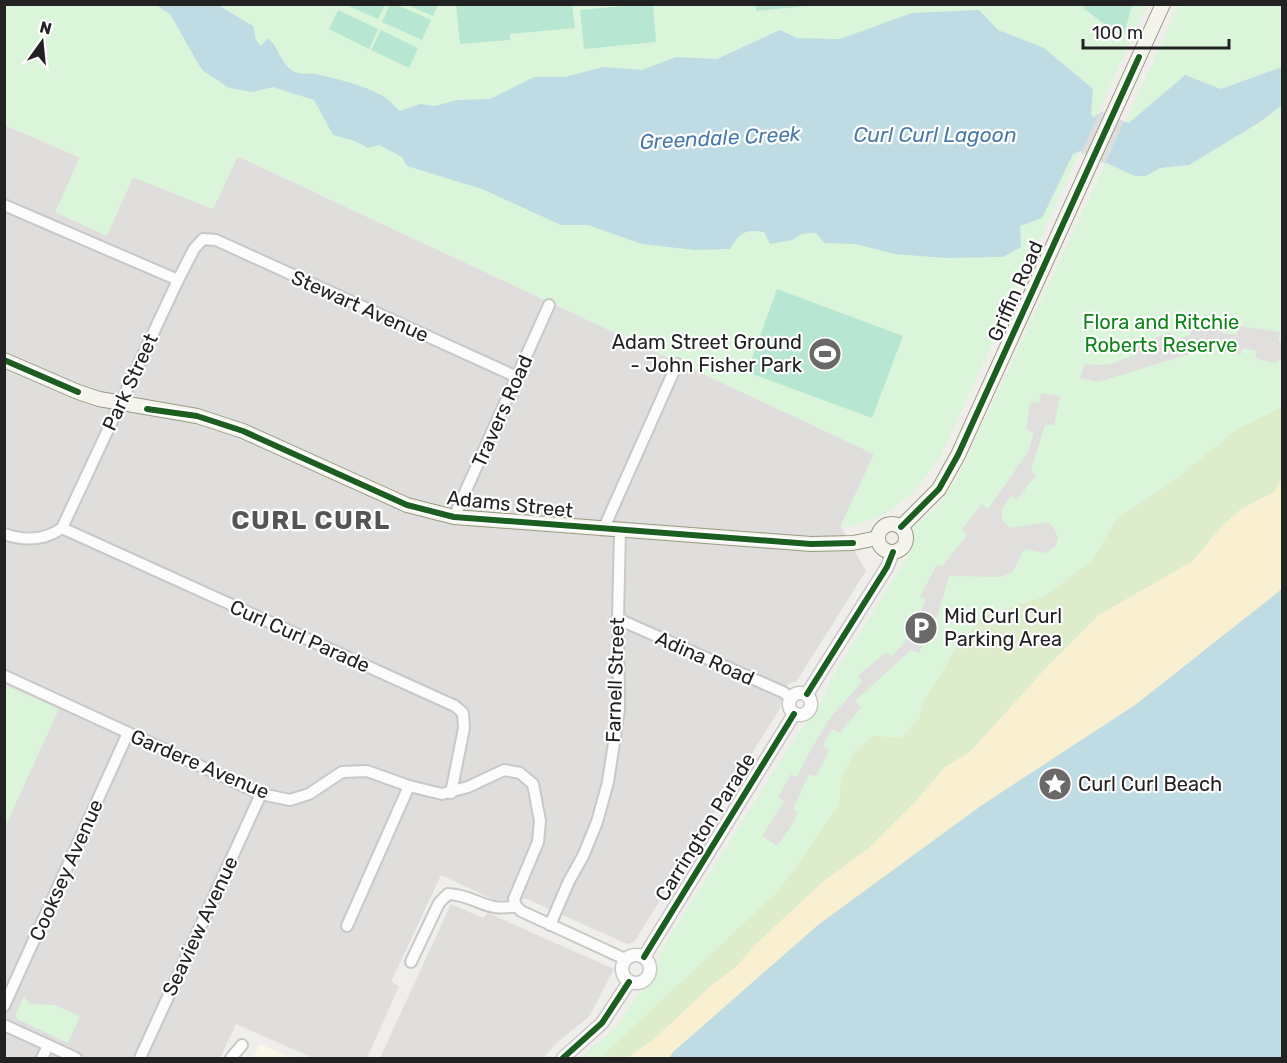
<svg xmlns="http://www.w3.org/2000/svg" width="1287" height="1063" font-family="Rubik,sans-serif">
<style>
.residential{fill:#dfdedc}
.education{fill:#f8f7e8}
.grass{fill:#ddeccb}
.sand{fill:#f8f0d0}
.park{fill:#daf5da}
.pitch{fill:#b7e6d2}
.parking{fill:#e0dfde}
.water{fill:#bfdbe3}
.pier{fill:#dedddd}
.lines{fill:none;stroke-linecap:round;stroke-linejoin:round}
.minor-casing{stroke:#c9c8c7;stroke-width:14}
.tertiary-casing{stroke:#c9c8c7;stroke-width:15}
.secondary-casing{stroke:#999a82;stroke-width:16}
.minor{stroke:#fdfcfc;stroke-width:10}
.tertiary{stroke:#fdfcfc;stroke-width:12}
.secondary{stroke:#f4f4ed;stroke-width:14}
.cycleway-casing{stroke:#fff;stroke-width:10}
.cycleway{stroke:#1b5e20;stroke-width:6}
.labels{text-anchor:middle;stroke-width:4.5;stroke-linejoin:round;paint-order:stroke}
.street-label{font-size:20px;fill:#222;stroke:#fff}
.park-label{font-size:20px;fill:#0c8416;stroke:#fff}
.poi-label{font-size:20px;fill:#222;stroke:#fff;text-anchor:start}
.water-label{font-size:21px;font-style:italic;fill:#4a7aab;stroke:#fff}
.district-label{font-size:26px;font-weight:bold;letter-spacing:1.5px;fill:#555;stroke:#fff}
</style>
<rect width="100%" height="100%" fill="#f0eeeb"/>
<!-- residential -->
<g class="residential">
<polygon points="4,125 81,158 107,235 133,177 213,209 237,156 874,454 841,527 866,571 796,682 788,684 779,710 634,942 627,944 527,899 494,900 441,875 391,982 399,986 367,1058 313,1058 236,1024 220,1058 5,1058"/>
<polygon points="451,904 483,918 488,913 614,969 589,1017 555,1044 544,1058 380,1058"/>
</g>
<!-- education -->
<polygon class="education" points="260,1044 292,1058 253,1058"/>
<!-- grass -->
<polygon class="grass" points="1282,407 1282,479 1274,492 1241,509 1222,526 1193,561 1099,615 1046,668 970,752 945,767 916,801 868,849 823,882 754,946 737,966 711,986 653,1040 627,1058 600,1058 780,889 839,805 841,779 855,751 873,736 902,737 918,720 924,701 960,642 983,616 1045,596 1090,562 1118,518 1169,484 1236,430"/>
<!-- sand -->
<polygon class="sand" points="1282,479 1282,733 854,1058 627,1058 653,1040 711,986 737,966 754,946 823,882 868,849 916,801 945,767 970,752 1046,668 1099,615 1193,561 1222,526 1241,509 1274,492"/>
<!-- park -->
<g class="park">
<path d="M5,5H1147L941,455C917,493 887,523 840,527L874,454L238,156L213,209L133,177L107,236L55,212L80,157L5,125Z"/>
<polygon points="1179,5 1282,5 1282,67 1221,89 1185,75 1129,123 1126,121"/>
<polygon points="1282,105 1282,407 1236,430 1169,484 1118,518 1090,562 1045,596 982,616 960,642 924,701 918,720 902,737 873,736 855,751 841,779 839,805 780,889 600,1058 580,1058 617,1027 639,993 656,978 660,952 795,738 819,707 831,679 911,551 914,526 935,510 958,477 1105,164 1112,165 1121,170 1146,176 1160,168 1189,165 1260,122"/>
<polygon points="5,685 59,709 5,827"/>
<polygon points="24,997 30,1004 54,1005 80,1016 68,1043 17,1019 16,1014"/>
</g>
<!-- pitch -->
<g class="pitch">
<polygon points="390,4 397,5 431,20 422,40 382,22"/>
<polygon points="806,4 806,6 756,11 755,5"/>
<polygon points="346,5 385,4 385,5 378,19"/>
<polygon points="408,5 438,4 438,5 433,16"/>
<polygon points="456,5 572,5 575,28 510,34 510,40 460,44"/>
<polygon points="636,5 653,5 656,42 584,49 580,10"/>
<polygon points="1084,5 1132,5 1123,38 1083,8"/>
<polygon points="338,10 378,29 369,49 329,29"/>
<polygon points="381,30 418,48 409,68 371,50"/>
<polygon points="777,289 903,336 872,418 747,372"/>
</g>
<!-- parking -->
<g class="parking">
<polygon points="1222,324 1222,333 1236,335 1239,326 1280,332 1278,341 1282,342 1282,361 1277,360 1276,364 1255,358 1257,351 1243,348 1241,354 1217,352 1218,345 1189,347 1190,354 1098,382 1080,378 1085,364 1098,365 1111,364 1135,355 1132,347 1170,332 1174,341 1191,335 1189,327"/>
<polygon points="1041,393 1060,396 1054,425 1045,425 1031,470 1036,475 1017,500 1011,496 1001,511 1003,521 1009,528 1047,522 1052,525 1058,538 1055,547 1046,553 1024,549 1012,573 1000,577 949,576 938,614 919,653 911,650 855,701 861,707 840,733 832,729 823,745 829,750 816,776 809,774 793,809 798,813 790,828 777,846 762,836 784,801 778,797 791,774 797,777 810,751 830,718 862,682 858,676 886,652 892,656 905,642 926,599 920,596 937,565 942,567 967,535 962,529 982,504 988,509 1028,452 1034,433 1026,430 1030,402 1039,403"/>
</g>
<!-- water -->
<g class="water">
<path d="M156,5H218L253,26L256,40L261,46L268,38C278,46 281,64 293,71C302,76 310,72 320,75C339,79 369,87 386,98C391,102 395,107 400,111L420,104L435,106L457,100L490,99L534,77H565L603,67L642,70L676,57L717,59L780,30L797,38L840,39L912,13L979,10L998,30L1044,48L1093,89L1091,114L1094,118L1097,114L1129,123L1185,75L1221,89L1282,67V105L1260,122L1189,165L1160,168L1146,176H1135L1080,151L1073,154L1042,218L1020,226L1021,247L1003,257L946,258L894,254L856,244L824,243L816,233L802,234L792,240L770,244L764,232C745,229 740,232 730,249L695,250L642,244L588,225H561L482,189L407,166L402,157L379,145L368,148L355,141L333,135L314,100L273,87L253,92L229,88L202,70L170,14Z"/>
<polygon points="1282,589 1282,1058 669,1058 673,1052 818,925 982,805 1135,705"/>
</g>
<!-- pier -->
<polygon class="pier" points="1100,111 1124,121 1105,164 1081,153"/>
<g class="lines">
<!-- minor casing -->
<g class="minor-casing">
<g id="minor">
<polyline points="4,205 178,280"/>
<polyline points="454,517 549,305"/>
<polyline points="62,528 455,706 463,713 464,728 451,793"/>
<polyline points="603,530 677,364"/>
<path d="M4,534C25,541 44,541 62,528L178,280L194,249L203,239L216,240L517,377"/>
<polyline points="618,619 783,692 791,698"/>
<polyline points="5,676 261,794 290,800 309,794 342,772 367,771 409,786 442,794 468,787 504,770 520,773 533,784 540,821 538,842 514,899 516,906 521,911 625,959"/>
<polyline points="550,925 569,881 583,856 597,822 608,782 619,710 618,619 620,531"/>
<polyline points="347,926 409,786"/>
<path d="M411,962L439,903L448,894C476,895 485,913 516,906"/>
<polyline points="4,1006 128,733"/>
<polyline points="4,1025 76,1058"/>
<polyline points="42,1058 48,1046"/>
<polyline points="140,1058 261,794"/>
<polyline points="231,1058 242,1045"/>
</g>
</g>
<!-- tertiary casing -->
<g class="tertiary-casing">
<g id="tertiary">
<circle cx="800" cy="704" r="11"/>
<polyline points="807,694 887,567 893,552"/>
<circle cx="636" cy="969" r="14"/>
<polyline points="644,957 794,714"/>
<polyline points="563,1058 602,1023 629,982"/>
</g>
</g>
<!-- secondary casing -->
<g class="secondary-casing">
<g id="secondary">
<polyline points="4,360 78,392 99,399 197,416 243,431 407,505 454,517 811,544 853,543 878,538"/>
<circle cx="892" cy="538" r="14"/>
<polyline points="901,527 939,489 958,455 1163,4"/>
</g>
</g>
<!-- minor -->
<use href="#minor" class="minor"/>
<!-- tertiary -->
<use href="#tertiary" class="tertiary"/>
<!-- secondary -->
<use href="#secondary" class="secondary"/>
<!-- cycleway casing -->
<g class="cycleway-casing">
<g id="cycleway">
<polyline points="4,360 78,392"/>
<polyline points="147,409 197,416 243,431 407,505 454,517 811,544 853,543"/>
<polyline points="901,527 939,489 958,455 1139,57"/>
<polyline points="807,694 887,567 893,552"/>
<polyline points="644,957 794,714"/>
<polyline points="563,1058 602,1023 629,982"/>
</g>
</g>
<!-- cycleway -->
<use href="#cycleway" class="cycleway"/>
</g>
<!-- icons -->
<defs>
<g id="stadium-disc" transform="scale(1.725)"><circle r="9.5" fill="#6a6968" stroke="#fff"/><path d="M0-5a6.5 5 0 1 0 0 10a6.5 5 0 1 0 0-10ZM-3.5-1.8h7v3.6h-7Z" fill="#fff"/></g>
<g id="parking-disc" transform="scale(1.725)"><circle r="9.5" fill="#6a6968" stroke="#fff"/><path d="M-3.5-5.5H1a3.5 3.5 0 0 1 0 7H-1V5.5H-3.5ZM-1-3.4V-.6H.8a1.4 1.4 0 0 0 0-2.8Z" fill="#fff"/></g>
<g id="sight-disc" transform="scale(1.725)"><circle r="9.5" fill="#6a6968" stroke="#fff"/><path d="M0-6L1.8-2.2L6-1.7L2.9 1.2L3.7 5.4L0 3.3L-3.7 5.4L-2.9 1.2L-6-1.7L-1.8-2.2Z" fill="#fff"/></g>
</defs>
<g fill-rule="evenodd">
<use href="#stadium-disc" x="825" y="354"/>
<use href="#parking-disc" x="921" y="628"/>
<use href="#sight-disc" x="1055" y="784"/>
</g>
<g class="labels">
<!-- street labels -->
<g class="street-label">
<text transform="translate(1015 291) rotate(-66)" y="7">Griffin Road</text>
<text transform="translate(360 306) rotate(24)" y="7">Stewart Avenue</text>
<text transform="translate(130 382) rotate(-65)" y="7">Park Street</text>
<text transform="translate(502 411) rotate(-66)" y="7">Travers Road</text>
<text transform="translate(510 504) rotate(6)" y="7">Adams Street</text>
<text transform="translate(300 636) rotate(24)" y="7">Curl Curl Parade</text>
<text transform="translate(705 658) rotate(24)" y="7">Adina Road</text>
<text transform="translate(615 680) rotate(-88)" y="7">Farnell Street</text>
<text transform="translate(200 764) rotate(23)" y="7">Gardere Avenue</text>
<text transform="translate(705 827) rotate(-58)" y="7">Carrington Parade</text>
<text transform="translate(66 870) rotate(-66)" y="7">Cooksey Avenue</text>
<text transform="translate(200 926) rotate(-65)" y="7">Seaview Avenue</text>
</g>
<!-- park labels -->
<g class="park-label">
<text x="1161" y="329">Flora and Ritchie<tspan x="1161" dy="23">Roberts Reserve</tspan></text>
</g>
<!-- poi labels -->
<g class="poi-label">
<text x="802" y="349" text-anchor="end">Adam Street Ground<tspan x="802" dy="23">- John Fisher Park</tspan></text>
<text x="944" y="623">Mid Curl Curl<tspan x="944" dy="23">Parking Area</tspan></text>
<text x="1078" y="791">Curl Curl Beach</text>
</g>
<!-- water labels -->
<g class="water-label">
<text x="935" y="142">Curl Curl Lagoon</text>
<text transform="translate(720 138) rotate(-3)" y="7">Greendale Creek</text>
</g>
<!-- district labels -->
<g class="district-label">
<text x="311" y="529">CURL CURL</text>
</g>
</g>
<!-- border -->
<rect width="1287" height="1063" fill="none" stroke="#222222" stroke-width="12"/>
<!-- north arrow -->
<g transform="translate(42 42) rotate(15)" stroke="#ffffff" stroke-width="4.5" paint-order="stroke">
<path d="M0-4.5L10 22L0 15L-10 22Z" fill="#222222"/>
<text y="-9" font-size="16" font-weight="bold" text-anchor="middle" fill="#222222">N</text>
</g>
<!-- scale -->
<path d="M1083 39v9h146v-9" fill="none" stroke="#222222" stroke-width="3"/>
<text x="1092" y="39" font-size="18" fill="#222222" stroke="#ffffff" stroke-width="4.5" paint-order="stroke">100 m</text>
</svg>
